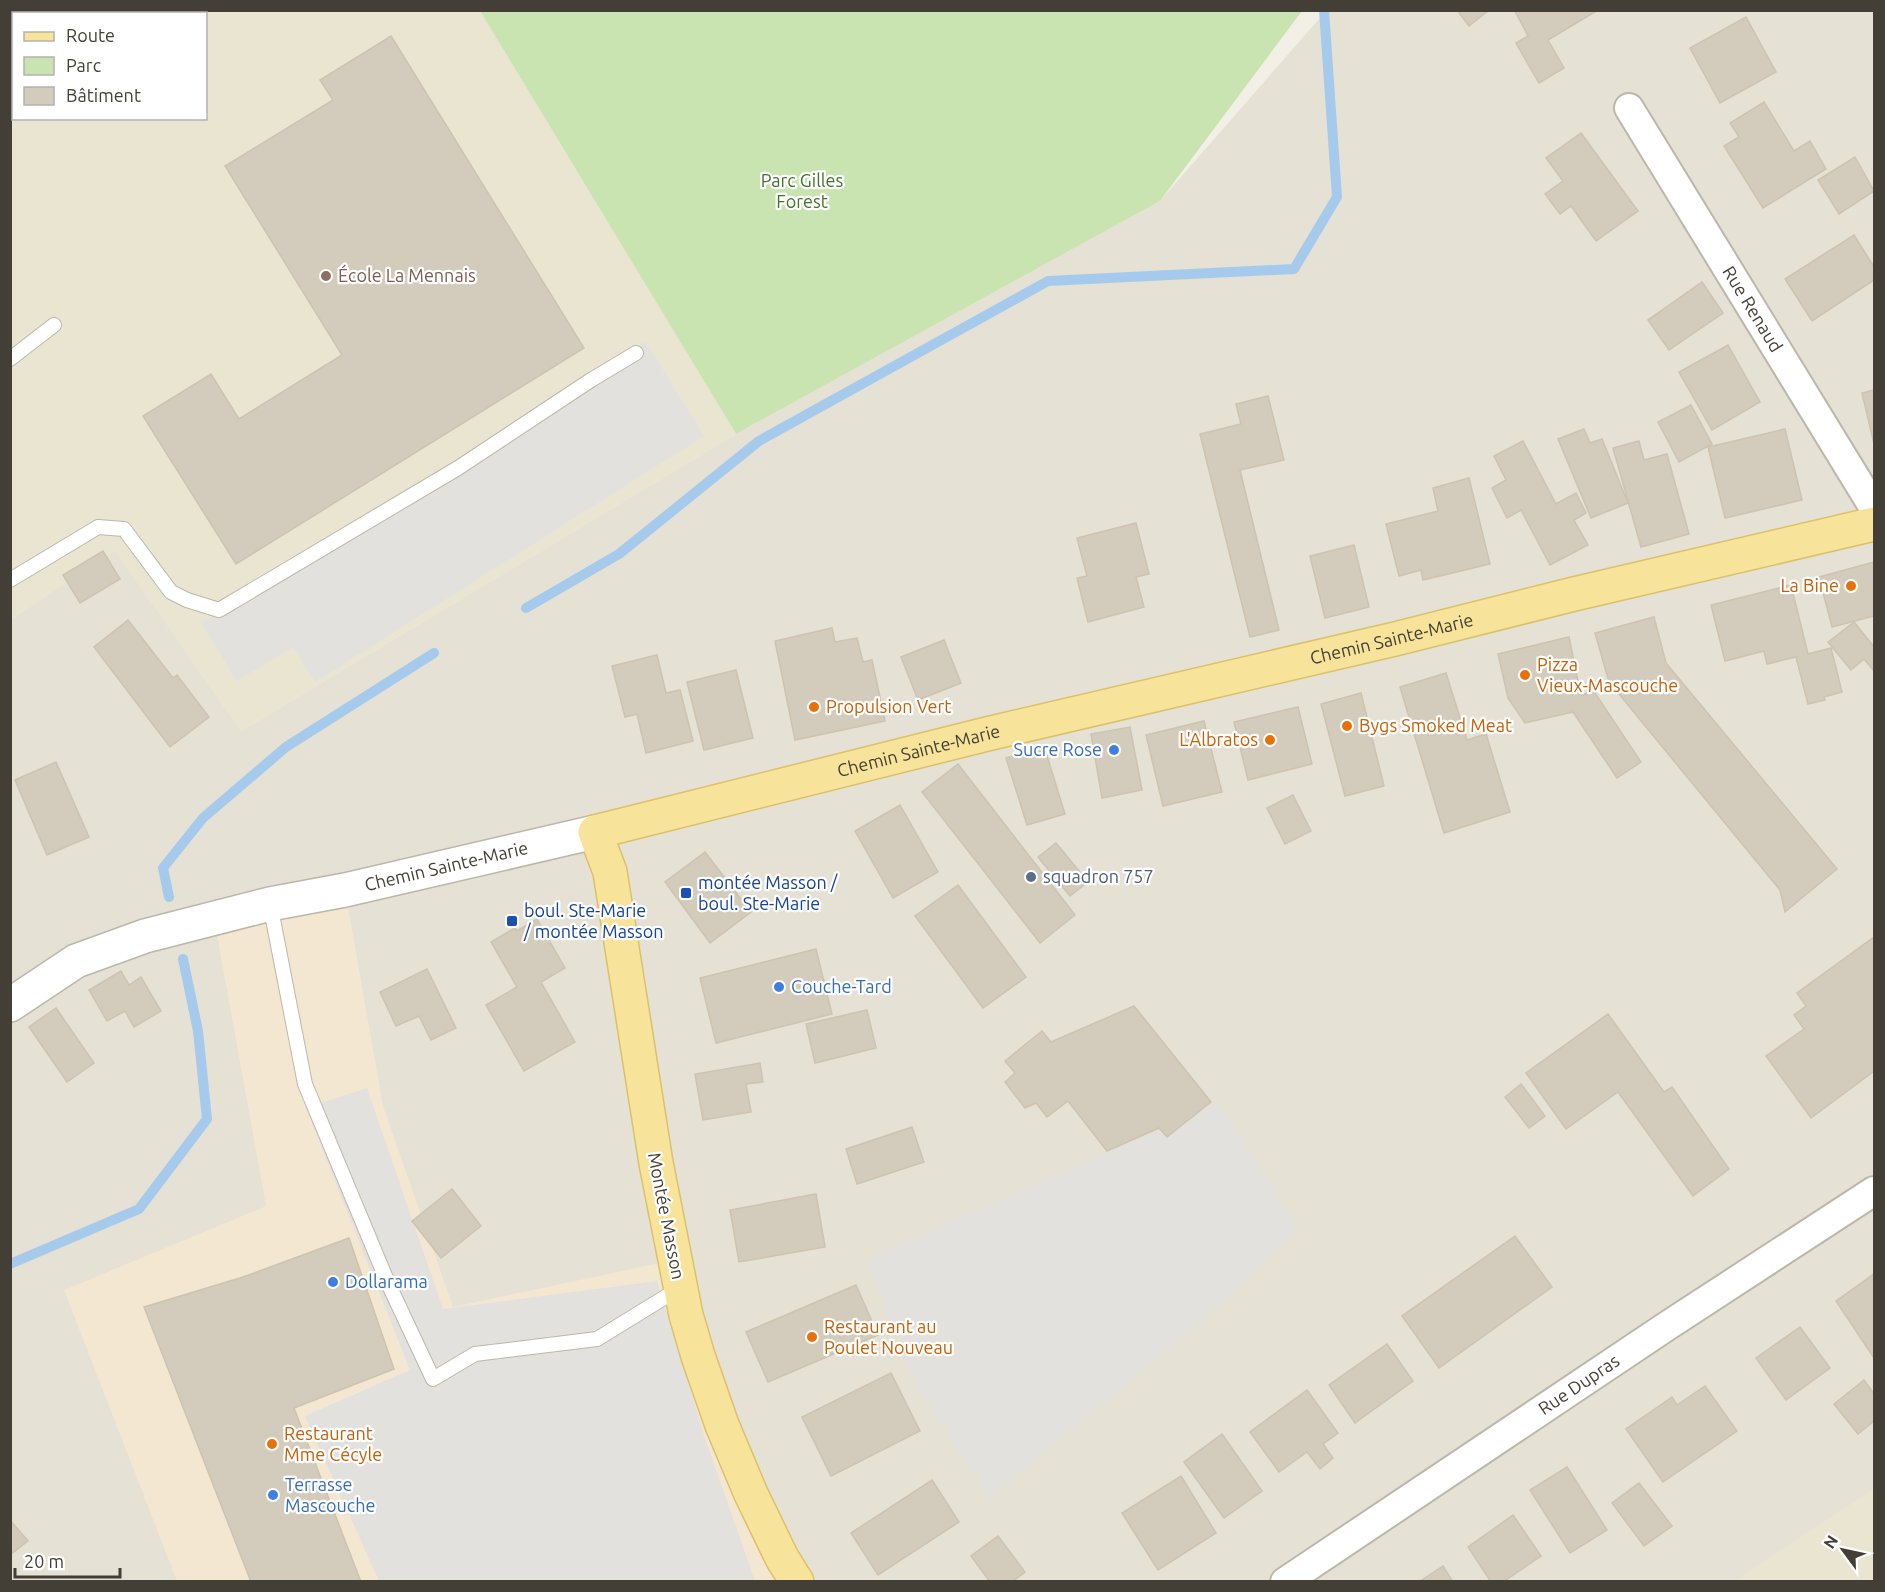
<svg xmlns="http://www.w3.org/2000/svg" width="1885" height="1592" font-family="Ubuntu,sans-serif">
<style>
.residential{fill:#e5e1d4}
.commercial{fill:#f3e7d2}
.education{fill:#eae5d1}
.green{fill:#cae4b1}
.parking{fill:#e3e1de}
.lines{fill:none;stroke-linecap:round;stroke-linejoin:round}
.stream{stroke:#a6caeb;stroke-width:10}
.building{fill:#d3cbbc;stroke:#cdc3b0;stroke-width:1.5}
.service-casing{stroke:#bdb7a9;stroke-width:16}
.minor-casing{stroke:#bdb7a9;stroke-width:32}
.tertiary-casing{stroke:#bdb7a9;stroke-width:36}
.primary-casing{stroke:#dbc16a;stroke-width:36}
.service{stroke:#fff;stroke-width:14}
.minor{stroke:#fff;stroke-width:28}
.tertiary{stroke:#fff;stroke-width:33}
.primary{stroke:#f7e399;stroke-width:33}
.education-dot{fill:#8d6e63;stroke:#fff;stroke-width:2}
.food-dot{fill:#e8710a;stroke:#fff;stroke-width:2}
.shop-dot{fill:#3f7fe0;stroke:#fff;stroke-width:2}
.service-dot{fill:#5c6f8a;stroke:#fff;stroke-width:2}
.transit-dot{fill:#1a4fb4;stroke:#fff;stroke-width:2}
.labels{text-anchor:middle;stroke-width:4.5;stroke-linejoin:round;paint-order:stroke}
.park-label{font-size:18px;fill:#43722d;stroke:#fff}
.education-label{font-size:18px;fill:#785e54;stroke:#fff;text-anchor:start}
.street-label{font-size:18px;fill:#443f36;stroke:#fff}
.food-label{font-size:18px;fill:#c56008;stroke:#fff;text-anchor:start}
.shop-label{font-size:18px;fill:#366cbe;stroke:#fff;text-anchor:start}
.service-label{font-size:18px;fill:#4e5e75;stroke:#fff;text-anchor:start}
.transit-label{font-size:18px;fill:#164399;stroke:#fff;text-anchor:start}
</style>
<rect width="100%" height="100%" fill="#f2efe6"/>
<!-- residential -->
<polygon class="residential" points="1326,11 1874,11 1874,1581 11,1582 11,619 115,550 241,731 736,434 1160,201"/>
<!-- commercial -->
<polygon class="commercial" points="345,890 383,1106 453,1307 669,1261 717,1426 817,1581 177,1581 64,1290 266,1206 214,918"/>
<!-- education -->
<g class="education">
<polygon points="67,10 480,11 736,434 241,731 115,551 11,619 10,61 13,59 14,118 206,118 206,14 64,13"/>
<polygon points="1874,1489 1874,1581 1734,1581"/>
</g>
<!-- green -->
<polygon class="green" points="480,11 1302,11 1160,201 736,434"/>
<!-- parking -->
<g class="parking">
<polygon points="646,342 704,436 315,682 293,647 237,681 201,623"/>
<polygon points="367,1088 443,1309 657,1281 705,1438 755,1581 379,1581 305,1416 410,1370 306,1108"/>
<polygon points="1218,1104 1298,1228 1196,1326 989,1497 912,1376 868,1259"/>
</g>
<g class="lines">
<!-- stream -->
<g class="stream">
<polyline points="526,608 619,554 759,441 1048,281 1294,269 1337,197 1324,10"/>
<polyline points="169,897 163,868 203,818 286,747 434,653"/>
<polyline points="10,1264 139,1209 207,1119 198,1031 183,959"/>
</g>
</g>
<!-- building -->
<g class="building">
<polygon points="1457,10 1489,10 1469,26"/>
<polygon points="1598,10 1548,40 1564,68 1539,83 1516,43 1528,36 1515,11"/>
<polygon points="1746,17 1776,72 1720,103 1690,48"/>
<polygon points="391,36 584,348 236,564 143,416 211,374 239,419 342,355 225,166 333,100 320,80"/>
<polygon points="1764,102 1794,151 1810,141 1826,169 1763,208 1724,146 1739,137 1730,123"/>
<polygon points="1581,133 1638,211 1596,241 1571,206 1560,214 1545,194 1563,181 1546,158"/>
<polygon points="1855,157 1874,191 1839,214 1818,180"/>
<polygon points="1854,235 1874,267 1874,280 1812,321 1785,279"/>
<polygon points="1702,282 1723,313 1669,350 1648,320"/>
<polygon points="1728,345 1760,402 1712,430 1679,372"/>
<polygon points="1874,390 1874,444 1862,393"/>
<polygon points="1268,396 1284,460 1240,470 1279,630 1250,637 1200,434 1241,424 1236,404"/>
<polygon points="1691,405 1712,444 1679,462 1658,422"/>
<polygon points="1584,429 1590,443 1602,439 1628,503 1591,518 1558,439"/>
<polygon points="1785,429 1802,500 1725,518 1708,447"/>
<polygon points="1523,441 1556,504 1576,493 1586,513 1574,520 1588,545 1550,565 1521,510 1507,518 1492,488 1506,480 1494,456"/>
<polygon points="1639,441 1644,460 1667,454 1689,534 1641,547 1613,448"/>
<polygon points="1469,478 1490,564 1423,580 1421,570 1399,576 1386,524 1438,511 1433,488"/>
<polygon points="1136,523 1149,574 1136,577 1144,607 1088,622 1077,578 1087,576 1077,538"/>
<polygon points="1354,545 1369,607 1325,618 1310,556"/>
<polygon points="103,551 120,579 80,603 63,575"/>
<polygon points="1874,562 1874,616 1832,627 1819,577"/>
<polygon points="1791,585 1808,654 1831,648 1842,692 1824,697 1825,700 1808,704 1796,657 1767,664 1764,651 1725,661 1711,605"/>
<polygon points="1654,617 1666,663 1837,869 1785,912 1780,890 1609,682 1595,633"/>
<polygon points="128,620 173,678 177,675 209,717 170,747 94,647"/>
<polygon points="1854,622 1874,647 1874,671 1864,659 1851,670 1828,642"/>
<polygon points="832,628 835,642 857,638 863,662 872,660 885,721 795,740 775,641"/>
<polygon points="1569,637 1581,696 1593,690 1641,762 1617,778 1573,712 1525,723 1508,698 1498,654"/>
<polygon points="944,640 961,683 918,700 901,657"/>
<polygon points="657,655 666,693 680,690 693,741 646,753 637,714 625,717 612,666"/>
<polygon points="736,670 753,738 704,750 687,682"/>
<polygon points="1446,673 1467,740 1486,734 1510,812 1444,833 1400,687"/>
<polygon points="1361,693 1384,786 1345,796 1321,704"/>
<polygon points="1298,707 1312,764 1248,780 1234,722"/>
<polygon points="1204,721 1222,792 1163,806 1146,735"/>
<polygon points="1130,727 1142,790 1102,798 1091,734"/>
<polygon points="1044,746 1065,814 1027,825 1006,758"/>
<polygon points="56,762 89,837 47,855 15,780"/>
<polygon points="958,764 1075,915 1040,943 922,792"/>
<polygon points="1293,795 1311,831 1285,844 1267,808"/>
<polygon points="900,805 938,872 893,898 855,831"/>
<polygon points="1056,843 1088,882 1070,896 1038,857"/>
<polygon points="705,852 751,912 710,943 665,882"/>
<polygon points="958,885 1026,977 983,1008 915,916"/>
<polygon points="537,919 565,968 541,982 575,1042 524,1071 486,1005 517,987 491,942 515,928 517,931"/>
<polygon points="1874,937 1874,1071 1811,1118 1766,1056 1804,1029 1794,1015 1806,1006 1797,993"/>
<polygon points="816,949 832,1014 716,1043 700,978"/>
<polygon points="427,969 456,1028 431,1040 419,1016 396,1026 380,992"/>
<polygon points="121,971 129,985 141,977 161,1011 134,1027 125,1011 107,1021 89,990"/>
<polygon points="1134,1006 1211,1102 1167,1137 1159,1128 1107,1151 1068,1101 1047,1117 1036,1103 1025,1108 1005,1082 1015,1073 1005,1061 1042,1031 1051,1042"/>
<polygon points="56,1008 94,1063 67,1082 29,1027"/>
<polygon points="867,1010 876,1048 815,1063 806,1024"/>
<polygon points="1608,1014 1664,1092 1672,1087 1729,1169 1693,1196 1618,1092 1566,1129 1526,1073"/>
<polygon points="760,1063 763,1082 746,1084 751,1112 703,1120 695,1074"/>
<polygon points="1521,1084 1545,1116 1529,1128 1505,1097"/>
<polygon points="912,1127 924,1162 857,1184 846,1149"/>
<polygon points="452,1189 481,1226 441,1258 412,1221"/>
<polygon points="816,1194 825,1247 739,1262 730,1210"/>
<polygon points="1515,1236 1552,1287 1439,1368 1402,1316"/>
<polygon points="349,1238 394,1369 294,1408 361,1582 251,1582 144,1307 243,1277"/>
<polygon points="1874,1274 1874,1358 1836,1301"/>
<polygon points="856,1285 878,1335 768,1382 746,1332"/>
<polygon points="1800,1327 1830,1368 1786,1400 1756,1358"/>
<polygon points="1387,1344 1413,1381 1355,1423 1329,1385"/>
<polygon points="891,1373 920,1431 831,1476 802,1417"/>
<polygon points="1864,1380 1874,1394 1874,1421 1858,1434 1834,1404"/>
<polygon points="1705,1386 1737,1431 1663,1482 1626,1429 1672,1397 1677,1405"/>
<polygon points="1307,1390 1338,1433 1323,1444 1333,1458 1320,1469 1307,1452 1279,1472 1250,1432"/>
<polygon points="1222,1434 1262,1491 1224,1518 1184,1462"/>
<polygon points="1567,1467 1607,1530 1570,1553 1530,1490"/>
<polygon points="1181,1476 1216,1533 1158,1570 1122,1513"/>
<polygon points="932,1480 959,1522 878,1575 851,1533"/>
<polygon points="1639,1483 1672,1526 1644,1546 1612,1503"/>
<polygon points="1513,1515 1541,1556 1503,1582 1491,1582 1468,1547"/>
<polygon points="10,1520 28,1541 10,1555"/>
<polygon points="998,1536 1025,1572 1012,1582 990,1582 971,1556"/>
<polygon points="1443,1566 1453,1582 1419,1582"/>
</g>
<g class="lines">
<!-- service casing -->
<g class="service-casing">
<g id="service">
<polyline points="10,359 54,325"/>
<polyline points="10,580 98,527 124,529 171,592 187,600 219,610 458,468 591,380 636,353"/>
<polyline points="270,904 305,1084 388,1283 433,1379 475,1354 597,1339 680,1288"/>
</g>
</g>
<!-- minor casing -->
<g class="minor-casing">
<g id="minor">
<path id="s1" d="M1629,108L1874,508"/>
<path id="s2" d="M1285,1582L1667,1326L1874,1191"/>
</g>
</g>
<!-- tertiary casing -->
<g class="tertiary-casing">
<g id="tertiary">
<path id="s3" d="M10,1005L76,961L145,936L270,904L345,890L595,832"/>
</g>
</g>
<!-- primary casing -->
<g class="primary-casing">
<g id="primary">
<path id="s4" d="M797,1582L782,1558L751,1494L722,1425L698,1356L686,1315L656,1163L610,872L595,832L991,733L1395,639L1574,594L1874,524"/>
</g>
</g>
<!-- service -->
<use href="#service" class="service"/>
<!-- minor -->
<use href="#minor" class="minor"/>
<!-- tertiary -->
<use href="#tertiary" class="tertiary"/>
<!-- primary -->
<use href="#primary" class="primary"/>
</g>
<!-- markers -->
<circle class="education-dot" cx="326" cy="276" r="6"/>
<g class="food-dot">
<circle cx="1851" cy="586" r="6"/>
<circle cx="1525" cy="675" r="6"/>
<circle cx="814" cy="707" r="6"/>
<circle cx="1347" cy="726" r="6"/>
<circle cx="1270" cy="740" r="6"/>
<circle cx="812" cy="1337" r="6"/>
<circle cx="272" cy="1444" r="6"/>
</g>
<g class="shop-dot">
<circle cx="1114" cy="750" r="6"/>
<circle cx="779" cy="987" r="6"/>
<circle cx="333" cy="1282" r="6"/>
<circle cx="273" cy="1495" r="6"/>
</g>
<circle class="service-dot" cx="1031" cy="877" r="6"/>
<g class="transit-dot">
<rect x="680" y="887" width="12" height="12" rx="3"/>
<rect x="506" y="915" width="12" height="12" rx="3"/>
</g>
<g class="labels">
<!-- park labels -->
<g class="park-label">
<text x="802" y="187">Parc Gilles<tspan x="802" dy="21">Forest</tspan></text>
</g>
<!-- education labels -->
<g class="education-label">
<text x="338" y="282">École La Mennais</text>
</g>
<!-- street labels -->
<g class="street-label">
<text dy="6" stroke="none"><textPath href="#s1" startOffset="236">Rue Renaud</textPath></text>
<text dy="6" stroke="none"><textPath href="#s4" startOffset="1602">Chemin Sainte-Marie</textPath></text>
<text dy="6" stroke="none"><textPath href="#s4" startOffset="1116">Chemin Sainte-Marie</textPath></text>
<text dy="6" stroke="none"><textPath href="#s3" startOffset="462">Chemin Sainte-Marie</textPath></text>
<text transform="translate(666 1216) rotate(79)" y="6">Montée Masson</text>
<text dy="6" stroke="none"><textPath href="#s2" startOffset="354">Rue Dupras</textPath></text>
</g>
<!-- food labels -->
<g class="food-label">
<text x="1839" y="592" text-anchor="end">La Bine</text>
<text x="1537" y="671">Pizza<tspan x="1537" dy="21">Vieux-Mascouche</tspan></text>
<text x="826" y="713">Propulsion Vert</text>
<text x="1359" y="732">Bygs Smoked Meat</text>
<text x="1258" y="746" text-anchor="end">L'Albratos</text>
<text x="824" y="1333">Restaurant au<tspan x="824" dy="21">Poulet Nouveau</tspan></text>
<text x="284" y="1440">Restaurant<tspan x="284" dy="21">Mme Cécyle</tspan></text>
</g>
<!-- shop labels -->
<g class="shop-label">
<text x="1102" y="756" text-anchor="end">Sucre Rose</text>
<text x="791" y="993">Couche-Tard</text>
<text x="345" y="1288">Dollarama</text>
<text x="285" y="1491">Terrasse<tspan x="285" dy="21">Mascouche</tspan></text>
</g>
<!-- service labels -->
<g class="service-label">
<text x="1043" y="883">squadron 757</text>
</g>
<!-- transit labels -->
<g class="transit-label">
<text x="698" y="889">montée Masson /<tspan x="698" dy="21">boul. Ste-Marie</tspan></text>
<text x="524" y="917">boul. Ste-Marie<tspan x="524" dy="21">/ montée Masson</tspan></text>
</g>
</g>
<!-- border -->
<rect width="1885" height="1592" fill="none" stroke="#443f36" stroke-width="24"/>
<!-- legend -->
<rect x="12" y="12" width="195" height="108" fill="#ffffff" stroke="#b4b2af" stroke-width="1.5"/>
<rect x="24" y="32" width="30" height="9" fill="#f7e399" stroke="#b4b2af" stroke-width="1.5"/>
<text x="66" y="42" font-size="18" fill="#443f36">Route</text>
<rect x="24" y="57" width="30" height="18" fill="#cae4b1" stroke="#b4b2af" stroke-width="1.5"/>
<text x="66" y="72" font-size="18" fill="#443f36">Parc</text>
<rect x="24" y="87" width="30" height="18" fill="#d3cbbc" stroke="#b4b2af" stroke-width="1.5"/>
<text x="66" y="102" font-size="18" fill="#443f36">Bâtiment</text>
<!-- north arrow -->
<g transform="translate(1843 1550) rotate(303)" stroke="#ffffff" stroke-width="4.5" paint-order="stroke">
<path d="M0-4.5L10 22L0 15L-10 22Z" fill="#443f36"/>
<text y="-9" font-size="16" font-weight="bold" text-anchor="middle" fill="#443f36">N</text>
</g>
<!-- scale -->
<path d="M15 1568v9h105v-9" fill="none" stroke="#443f36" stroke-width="3"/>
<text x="24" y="1568" font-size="18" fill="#443f36" stroke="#ffffff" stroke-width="4.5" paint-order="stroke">20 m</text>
</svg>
